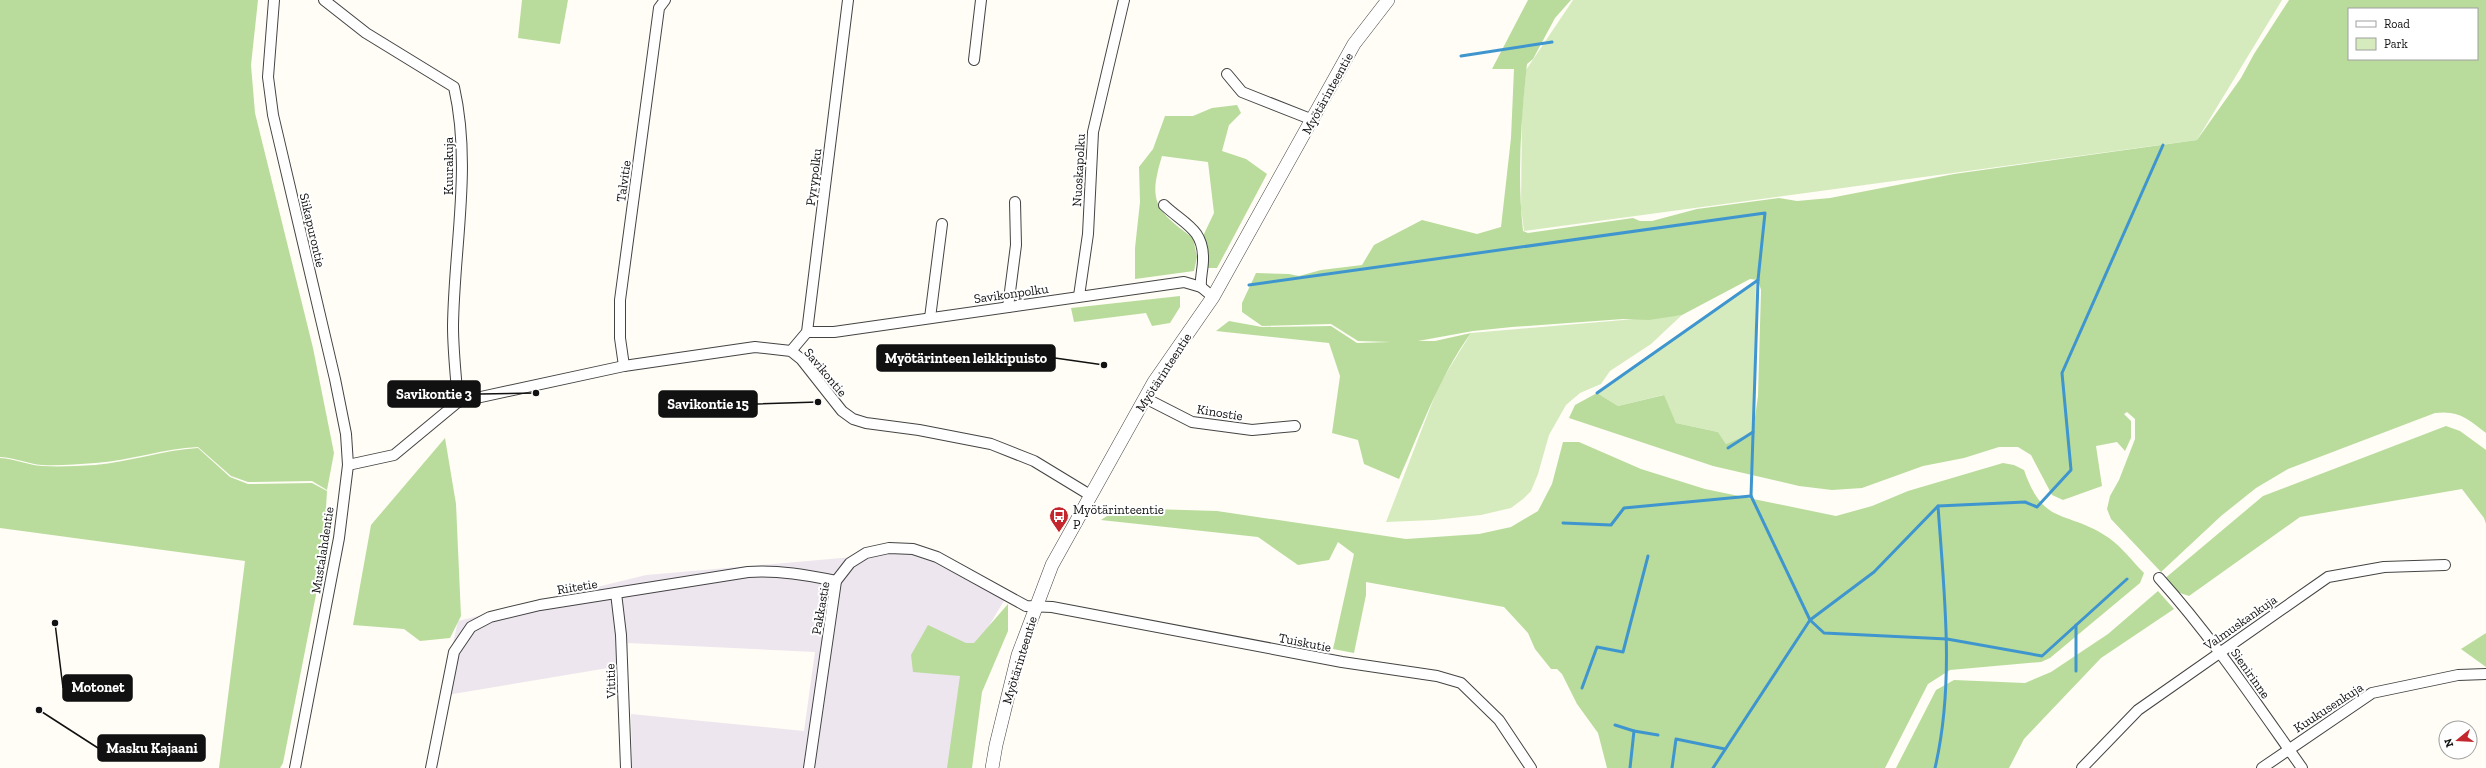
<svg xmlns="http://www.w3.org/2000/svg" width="2486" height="768" font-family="'Zilla Slab',serif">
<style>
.industrial{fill:#eee6ef}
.green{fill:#d5ebbd}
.forest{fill:#b9dc9c;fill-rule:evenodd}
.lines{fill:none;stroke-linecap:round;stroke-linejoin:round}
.stream{stroke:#3f96cf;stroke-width:3}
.minor-casing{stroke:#444;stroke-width:12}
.tertiary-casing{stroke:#444;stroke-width:14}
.minor{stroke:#fff;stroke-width:10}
.tertiary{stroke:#fff;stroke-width:13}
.labels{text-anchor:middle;stroke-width:4;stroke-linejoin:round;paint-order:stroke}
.street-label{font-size:13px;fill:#111;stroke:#fff}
.poi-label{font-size:13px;fill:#111;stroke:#fff;text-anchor:start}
.leader{fill:none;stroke:#111;stroke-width:1.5}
.callout-dot{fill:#111;stroke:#fff;stroke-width:1.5}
.callout{fill:#111;stroke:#111;stroke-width:1.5}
.callout-label{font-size:14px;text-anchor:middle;font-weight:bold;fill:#fff}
</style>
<rect width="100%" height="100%" fill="#fffdf5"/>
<!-- industrial -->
<polygon class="industrial" points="933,550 1010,591 964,667 953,768 632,768 631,714 804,731 815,652 628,643 626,665 441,696 458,621 646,575"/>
<!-- green -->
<g class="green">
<polygon points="1573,0 2282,0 2197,140 1524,231 1521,208 1522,114 1526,70"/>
<polygon points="1756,281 1753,432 1726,444 1718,432 1676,423 1663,395 1618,406 1597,393"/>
<polygon points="1682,315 1651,344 1610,371 1601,384 1580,393 1566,405 1549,435 1538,474 1531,491 1523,499 1511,508 1481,515 1434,520 1386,522 1439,385 1471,333"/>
</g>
<!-- forest -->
<g class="forest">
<path d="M0,0H258L251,65L255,113L313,348L334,453L327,490L312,481L248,482L231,476L198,447C164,448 130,461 95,463C78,464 59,466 42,465C29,464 16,458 0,457Z"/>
<polygon points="522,0 568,0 560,44 518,38"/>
<path d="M1528,0H1571L1555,18L1533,59L1527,64C1521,119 1517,176 1523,231L1528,233L1633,218L1640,221H1652L1697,209L1779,198L1797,201L1830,198L1954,174L2197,140L2241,78L2254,54L2289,0H2486V433C2468,419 2459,410 2435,413L2288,469L2256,488L2221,516L2161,572L2111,519L2107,509L2110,496L2119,480L2135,439V419L2127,412L2124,414L2131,421V438L2125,451L2117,442L2096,446L2102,486L2063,500L2052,495L2031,455L2018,447H1999L1964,458L1923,466L1862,488L1832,490L1799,486L1713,466L1569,418L1575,405L1597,393L1618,406L1664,395L1676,423L1718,432L1726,444L1753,432L1758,396L1761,290L1758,280L1750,279L1682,315L1649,320L1623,319L1512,327L1473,331L1418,341H1435L1471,333C1439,377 1421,429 1399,479L1364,464L1358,440L1332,433L1340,376L1329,343L1216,331L1229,321L1262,327L1331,326L1357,343L1391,342L1358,341L1331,324L1262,326L1242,312V303L1256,273L1289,274L1299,276L1321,270L1362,265L1374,245L1422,220L1477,234L1501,227L1511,138L1514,69H1492ZM2349,9H2477V59H2349Z"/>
<path d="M1237,105L1241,113L1229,125L1222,151L1246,159L1267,174L1217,268H1207L1204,234L1214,213L1208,162L1162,156C1148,202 1155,210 1193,238L1197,257L1194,271L1135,279V248L1140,202L1139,167L1153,149L1165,116H1193L1212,108Z"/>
<polygon points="1180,296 1180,307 1170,323 1152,326 1146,313 1074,322 1071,308"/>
<polygon points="2446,426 2460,431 2486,450 2486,524 2484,518 2462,489 2300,517 2189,596 2174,591 2163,580 2263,496"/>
<polygon points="445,438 456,504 461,616 450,638 420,641 404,629 353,625 371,525"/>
<path d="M1563,442H1579L1641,469L1705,489L1836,516L1872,506L1908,491L2003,463L2014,465L2024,470C2044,528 2067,509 2109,538C2122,547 2133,562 2144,573L2140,583L2050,658L2041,662L1950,670L1928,684L1885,768H1607L1598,733L1577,704L1562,674L1557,669H1551L1535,649L1528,633L1504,607L1366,582V595L1354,653L1333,649L1354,554L1338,542L1329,560L1298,565L1258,537L1101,520L1119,508L1217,511L1406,539L1479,534L1511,527L1538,511L1552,484Z"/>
<path d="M198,448L230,477L248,484L312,483L327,491L323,559L283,763L280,768H219L245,561L0,528V458C15,459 28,465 42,466C59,467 78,466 95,465C130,462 163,450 198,448Z"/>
<polygon points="2158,591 2174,609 2101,658 2024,739 2009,768 1896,768 1936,690 1954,680 2025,683 2051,672 2108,634"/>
<polygon points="1008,604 1008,631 982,692 972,768 947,768 960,676 913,672 911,655 928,625 966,643 974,643"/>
<polygon points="2486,633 2486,667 2461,649"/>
</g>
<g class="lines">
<!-- stream -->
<g class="stream">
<polyline points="1461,56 1552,42"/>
<polyline points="1249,285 1765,213 1758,280"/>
<polyline points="1597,393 1758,280 1751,496"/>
<polyline points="1728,448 1753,432"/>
<polyline points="1563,523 1611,525 1624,508 1751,496 1810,620 1824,633 1947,639 2042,656 2127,579"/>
<polyline points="2076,671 2076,625"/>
<polyline points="1582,688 1597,647 1623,652 1648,556"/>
<polyline points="1615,725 1634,731 1630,768"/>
<polyline points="1634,731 1658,735"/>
<polyline points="1672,768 1676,739 1725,749"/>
<polyline points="1713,768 1810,620 1874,572 1938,506 2025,502 2037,507 2071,470 2062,373 2163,145"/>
<path d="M1935,768C1955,683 1944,592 1938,506"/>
</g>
<!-- minor casing -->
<g class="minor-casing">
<g id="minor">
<polyline points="274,0 268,77 273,115 335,379 346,434 348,465 339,538 295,768"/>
<path d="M324,0L366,33L454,87C472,166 454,246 453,326C453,351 456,377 458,402"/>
<polyline points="974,60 981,0"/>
<polyline points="1227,74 1242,92 1313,120"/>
<path d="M1164,205C1184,224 1204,229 1203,260C1203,269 1200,278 1201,287"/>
<polyline points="1079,296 1088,234 1093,132 1124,0"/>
<polyline points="1008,307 1016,245 1015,202"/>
<polyline points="930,318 942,224"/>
<polyline points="807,332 834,332 1184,282 1201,287 1213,297"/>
<polyline points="791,351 807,332 848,0"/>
<polyline points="624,366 620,338 620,300 659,8 665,0"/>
<polyline points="1145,398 1192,422 1252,430 1295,426"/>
<polyline points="348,465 394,455 458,402 624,366 755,347 791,351 801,359 842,411 853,419 866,423 919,430 991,444 1034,461 1090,495"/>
<path d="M2159,578C2212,637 2256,703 2302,768"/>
<polyline points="616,593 621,635 626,768"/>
<path d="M431,768L454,652L471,627L490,617L540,605L748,572C779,570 807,575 836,581"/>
<polyline points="809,768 836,581 850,563 866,553 889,548 913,549 937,557 1026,606 1052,607 1342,662 1437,676 1461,683 1499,720 1531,768"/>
<polyline points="2082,768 2138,710 2328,577 2384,567 2445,565"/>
<polyline points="2262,768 2372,693 2458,675 2486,674"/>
</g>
</g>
<!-- tertiary casing -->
<g class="tertiary-casing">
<polyline id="tertiary" points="992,768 996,745 1018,655 1052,565 1154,382 1213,297 1354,44 1388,0"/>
</g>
<!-- minor -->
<use href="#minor" class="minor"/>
<!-- tertiary -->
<use href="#tertiary" class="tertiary"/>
</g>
<!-- icons -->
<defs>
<g id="bus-pin" transform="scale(1)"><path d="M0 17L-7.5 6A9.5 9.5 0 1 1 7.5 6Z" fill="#c4262e" stroke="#fff"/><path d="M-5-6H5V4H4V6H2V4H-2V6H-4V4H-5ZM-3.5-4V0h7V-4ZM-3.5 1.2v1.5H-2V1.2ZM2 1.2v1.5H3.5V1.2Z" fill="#fff"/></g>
</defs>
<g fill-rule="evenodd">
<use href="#bus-pin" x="1059" y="516"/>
</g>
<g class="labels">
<!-- street labels -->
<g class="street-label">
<text transform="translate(1327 93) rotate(-61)" y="5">Myötärinteentie</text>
<text transform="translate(448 166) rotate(-90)" y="5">Kuurakuja</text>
<text transform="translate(1078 170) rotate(-87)" y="5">Nuoskapolku</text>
<text transform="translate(813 177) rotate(-83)" y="5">Pyrypolku</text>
<text transform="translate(623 181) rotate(-82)" y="5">Talvitie</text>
<text transform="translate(313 230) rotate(77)" y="5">Siikapurontie</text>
<text transform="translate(1011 293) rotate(-8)" y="5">Savikonpolku</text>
<text transform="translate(826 372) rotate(50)" y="5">Savikontie</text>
<text transform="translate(1163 372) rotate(-57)" y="5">Myötärinteentie</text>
<text transform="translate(1220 412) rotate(9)" y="5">Kinostie</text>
<text transform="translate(322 550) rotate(-81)" y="5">Mustalahdentie</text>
<text transform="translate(577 586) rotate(-9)" y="5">Riitetie</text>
<text transform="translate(820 608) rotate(-80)" y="5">Pakkastie</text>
<text transform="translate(2240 622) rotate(-35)" y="5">Valmuskankuja</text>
<text transform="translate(1305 642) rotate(11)" y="5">Tuiskutie</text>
<text transform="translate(1019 660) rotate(-73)" y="5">Myötärinteentie</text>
<text transform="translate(2251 673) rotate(55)" y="5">Sienirinne</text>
<text transform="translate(610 681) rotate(-92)" y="5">Vititie</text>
<text transform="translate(2328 707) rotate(-33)" y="5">Kuukusenkuja</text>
</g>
<!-- poi labels -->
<g class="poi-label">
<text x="1073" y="514">Myötärinteentie<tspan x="1073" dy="15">P</tspan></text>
</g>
</g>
<!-- callouts -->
<path class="leader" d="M1104 365L1055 358M536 393L480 394M818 402L757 404M55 623L63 688M39 710L98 748"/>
<g class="callout-dot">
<circle cx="1104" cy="365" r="4"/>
<circle cx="536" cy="393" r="4"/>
<circle cx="818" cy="402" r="4"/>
<circle cx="55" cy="623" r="4"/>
<circle cx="39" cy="710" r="4"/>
</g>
<g class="callout">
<rect x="877" y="345" width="178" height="26" rx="4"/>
<rect x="388" y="381" width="92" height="26" rx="4"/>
<rect x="659" y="391" width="98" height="26" rx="4"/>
<rect x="63" y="675" width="69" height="26" rx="4"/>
<rect x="98" y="735" width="107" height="26" rx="4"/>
</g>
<g class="callout-label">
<text x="966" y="363">Myötärinteen leikkipuisto</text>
<text x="434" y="399">Savikontie 3</text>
<text x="708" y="409">Savikontie 15</text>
<text x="98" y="692">Motonet</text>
<text x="152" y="753">Masku Kajaani</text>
</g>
<!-- legend -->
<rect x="2348" y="8" width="130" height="52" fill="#ffffff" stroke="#a0a0a0"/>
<rect x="2356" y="21" width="20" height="6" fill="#ffffff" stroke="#a0a0a0"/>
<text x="2384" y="28" font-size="12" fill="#111111">Road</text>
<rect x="2356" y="38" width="20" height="12" fill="#d5ebbd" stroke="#a0a0a0"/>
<text x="2384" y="48" font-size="12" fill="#111111">Park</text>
<!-- north arrow -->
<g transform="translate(2458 740) rotate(252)"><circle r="19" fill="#ffffff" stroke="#a0a0a0"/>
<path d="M0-3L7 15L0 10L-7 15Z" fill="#c4262e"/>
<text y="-6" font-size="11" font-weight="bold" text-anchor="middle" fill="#111111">N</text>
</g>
</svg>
